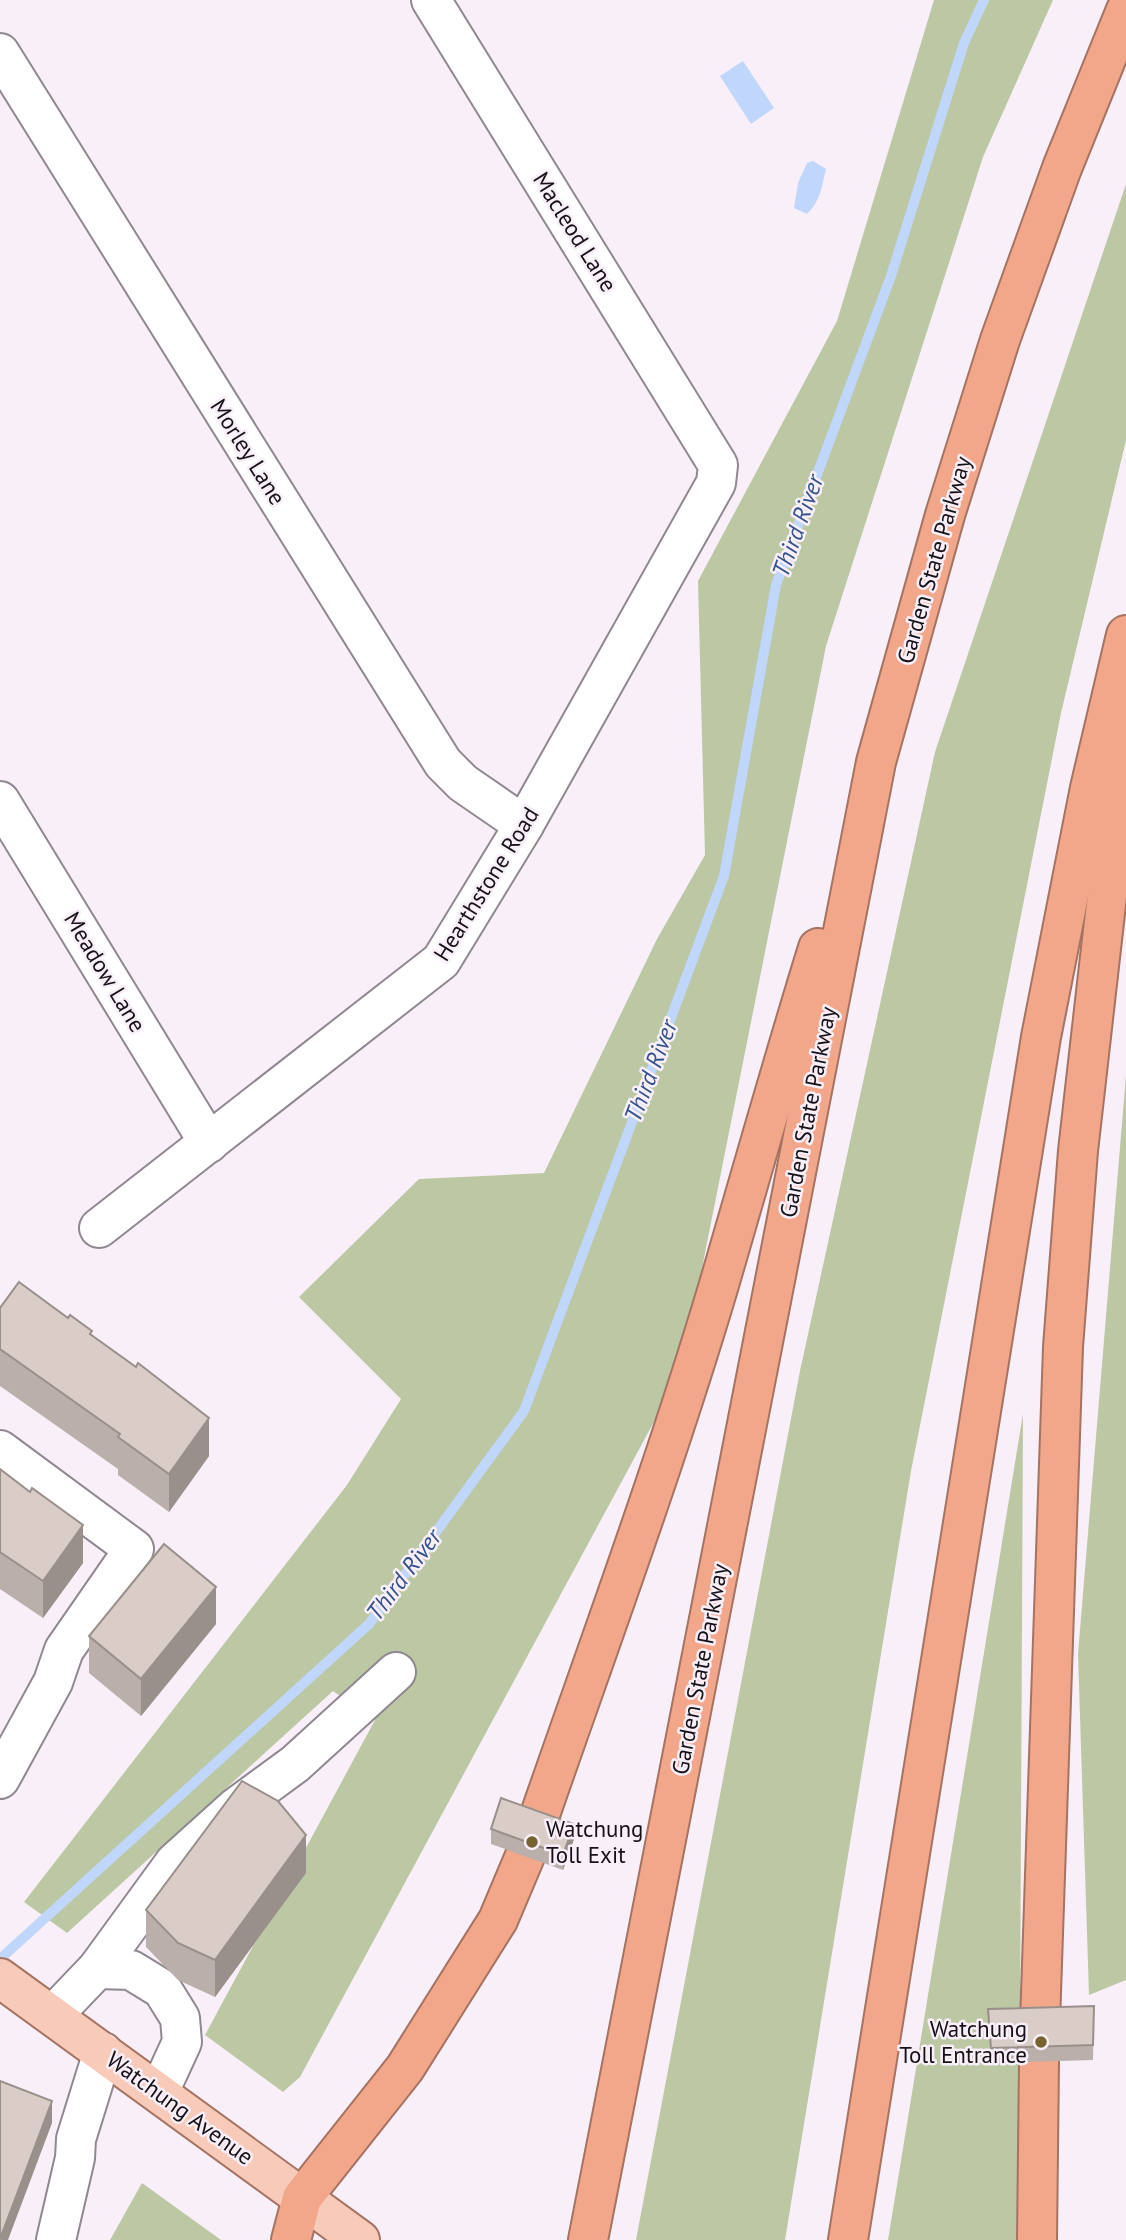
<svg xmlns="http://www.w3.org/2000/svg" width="1126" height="2240" font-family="'PT Sans',sans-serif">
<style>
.green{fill:#bcc7a4}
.water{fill:#c0d6fb}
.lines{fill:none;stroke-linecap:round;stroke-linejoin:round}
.stream{stroke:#c0d6fb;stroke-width:10}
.minor-casing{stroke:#908790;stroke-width:42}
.major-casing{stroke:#a57362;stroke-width:42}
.highway-casing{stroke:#a57362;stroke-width:42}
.minor{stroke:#fff;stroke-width:38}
.major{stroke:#f7cab9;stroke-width:38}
.highway{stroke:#f2a78b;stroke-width:38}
.wall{fill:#bbafab}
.shaded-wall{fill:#998f8b}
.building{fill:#daccc7;stroke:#998f8b;stroke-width:2}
.poi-dot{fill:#766331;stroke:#f9eff9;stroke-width:2.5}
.labels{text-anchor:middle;stroke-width:5;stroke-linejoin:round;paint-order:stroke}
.street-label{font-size:23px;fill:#151215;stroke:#f9eff9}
.poi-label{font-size:23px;fill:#151215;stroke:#f9eff9;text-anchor:start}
.water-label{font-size:24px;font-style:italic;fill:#33528c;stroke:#f9eff9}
</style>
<rect width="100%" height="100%" fill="#f9eff9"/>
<!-- green -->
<g class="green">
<polygon points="934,0 1053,0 983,157 826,646 692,1318 676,1381 300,2077 283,2092 205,2035 375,1720 333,1691 67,1933 24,1902 347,1485 401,1399 299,1297 419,1179 544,1173 657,939 705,855 698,581 837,321"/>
<polygon points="1126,184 1126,440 1061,713 911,1471 785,2240 636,2240 800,1371 935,752"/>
<polygon points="1126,1075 1126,1980 1089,1995 1078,1654"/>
<polygon points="1023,1414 1019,2240 888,2240"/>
<polygon points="142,2183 221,2240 110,2240"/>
</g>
<!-- water -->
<g class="water">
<polygon points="743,61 774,108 751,124 720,76"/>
<path d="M813,161L826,169C822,186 820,202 807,214L794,208L798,183L807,163Z"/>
</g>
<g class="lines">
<!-- stream -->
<polyline class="stream" points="0,1959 369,1624 524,1411 724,876 776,585 891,276 964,43 984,0"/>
<!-- minor casing -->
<g class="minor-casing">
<g id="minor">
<polyline points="0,53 443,763 463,783 524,825"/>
<polyline points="0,801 209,1143"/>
<polyline points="99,1228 441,961 524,825 716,483 718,465 431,0"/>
<polyline points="0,1450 134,1549 64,1650 53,1682 0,1779"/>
<polyline points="97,1969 131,1970 162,1989 180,2018 182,2042 159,2092"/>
<polyline points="53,2015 97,1969 175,1862 235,1808 295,1764 396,1672"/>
<polyline points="56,2240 75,2158 76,2139 103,2052"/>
</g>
</g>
<!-- major casing -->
<g class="major-casing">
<polyline id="major" points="0,1978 360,2240"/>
</g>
<!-- highway casing -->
<g class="highway-casing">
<g id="highway">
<path d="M536,1826C598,1647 664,1469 718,1288C751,1175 783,1061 818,948"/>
<polyline points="1040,2022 1063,1347 1078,1151 1126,728"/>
<polyline points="291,2240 302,2198 405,2068 498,1920 525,1856"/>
<polyline points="588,2240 876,762 945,515 1000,340 1062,168 1126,10"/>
<polyline points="848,2240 1041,1037 1090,788 1126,635"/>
<polyline points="1037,2240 1039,2062"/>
</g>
</g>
<!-- minor -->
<use href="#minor" class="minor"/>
<!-- major -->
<use href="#major" class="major"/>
<!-- highway -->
<use href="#highway" class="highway"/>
</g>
<!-- wall -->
<g class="wall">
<polygon points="0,1308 92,1335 209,1456 169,1512 118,1475 118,1469 0,1386"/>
<polygon points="0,1469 83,1563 43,1618 0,1589"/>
<polygon points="216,1624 141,1716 89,1673 89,1636"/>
<polygon points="491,1829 574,1839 563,1870 491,1844"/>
<polygon points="306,1873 215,1997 178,1980 146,1947 146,1910"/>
<polygon points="1094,2006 1093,2060 991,2063 988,2024 988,2009"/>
</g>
<!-- shaded-wall -->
<g class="shaded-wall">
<polygon points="209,1418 209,1456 169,1512 169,1474"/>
<polygon points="83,1525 83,1563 43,1618 43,1581"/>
<polygon points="216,1587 216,1624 141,1716 141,1679"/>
<polygon points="574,1824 574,1839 563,1870 563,1855"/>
<polygon points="306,1835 306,1873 215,1997 215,1960"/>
<polygon points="52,2101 52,2123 8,2240 0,2240"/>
</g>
<!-- building -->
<g class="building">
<polygon points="19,1282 68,1318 70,1315 92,1331 90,1334 136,1367 138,1363 209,1418 169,1474 118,1437 120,1434 0,1349 0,1308"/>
<polygon points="0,1469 30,1492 32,1488 83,1525 43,1581 0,1552"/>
<polygon points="164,1544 216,1587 141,1679 89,1636"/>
<polygon points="242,1781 278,1801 306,1835 215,1960 178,1943 146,1910"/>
<polygon points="501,1798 574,1824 563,1855 491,1829"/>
<polygon points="1094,2006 1093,2045 991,2048 988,2009"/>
<polygon points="0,2081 52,2101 0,2239"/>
</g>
<!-- markers -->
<g class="poi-dot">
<circle cx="532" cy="1842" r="7"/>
<circle cx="1041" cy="2042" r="7"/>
</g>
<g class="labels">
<!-- street labels -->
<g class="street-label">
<text transform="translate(575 232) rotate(58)" y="8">Macleod Lane</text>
<text transform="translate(248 452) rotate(58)" y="8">Morley Lane</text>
<text transform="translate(934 560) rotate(-74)" y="8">Garden State Parkway</text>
<text transform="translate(486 884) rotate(-58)" y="8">Hearthstone Road</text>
<text transform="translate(105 972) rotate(59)" y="8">Meadow Lane</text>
<text transform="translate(808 1112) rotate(-79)" y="8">Garden State Parkway</text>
<text transform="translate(700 1669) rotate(-79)" y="8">Garden State Parkway</text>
<text transform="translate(180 2108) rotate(36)" y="8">Watchung Avenue</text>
</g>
<!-- poi labels -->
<g class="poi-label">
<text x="546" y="1837">Watchung<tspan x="546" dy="26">Toll Exit</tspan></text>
<text x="1027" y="2037" text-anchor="end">Watchung<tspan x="1027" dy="26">Toll Entrance</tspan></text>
</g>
<!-- water labels -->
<g class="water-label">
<text transform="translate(798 526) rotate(-70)" y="8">Third River</text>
<text transform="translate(651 1071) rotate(-69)" y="8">Third River</text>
<text transform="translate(404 1575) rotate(-53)" y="8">Third River</text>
</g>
</g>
</svg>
